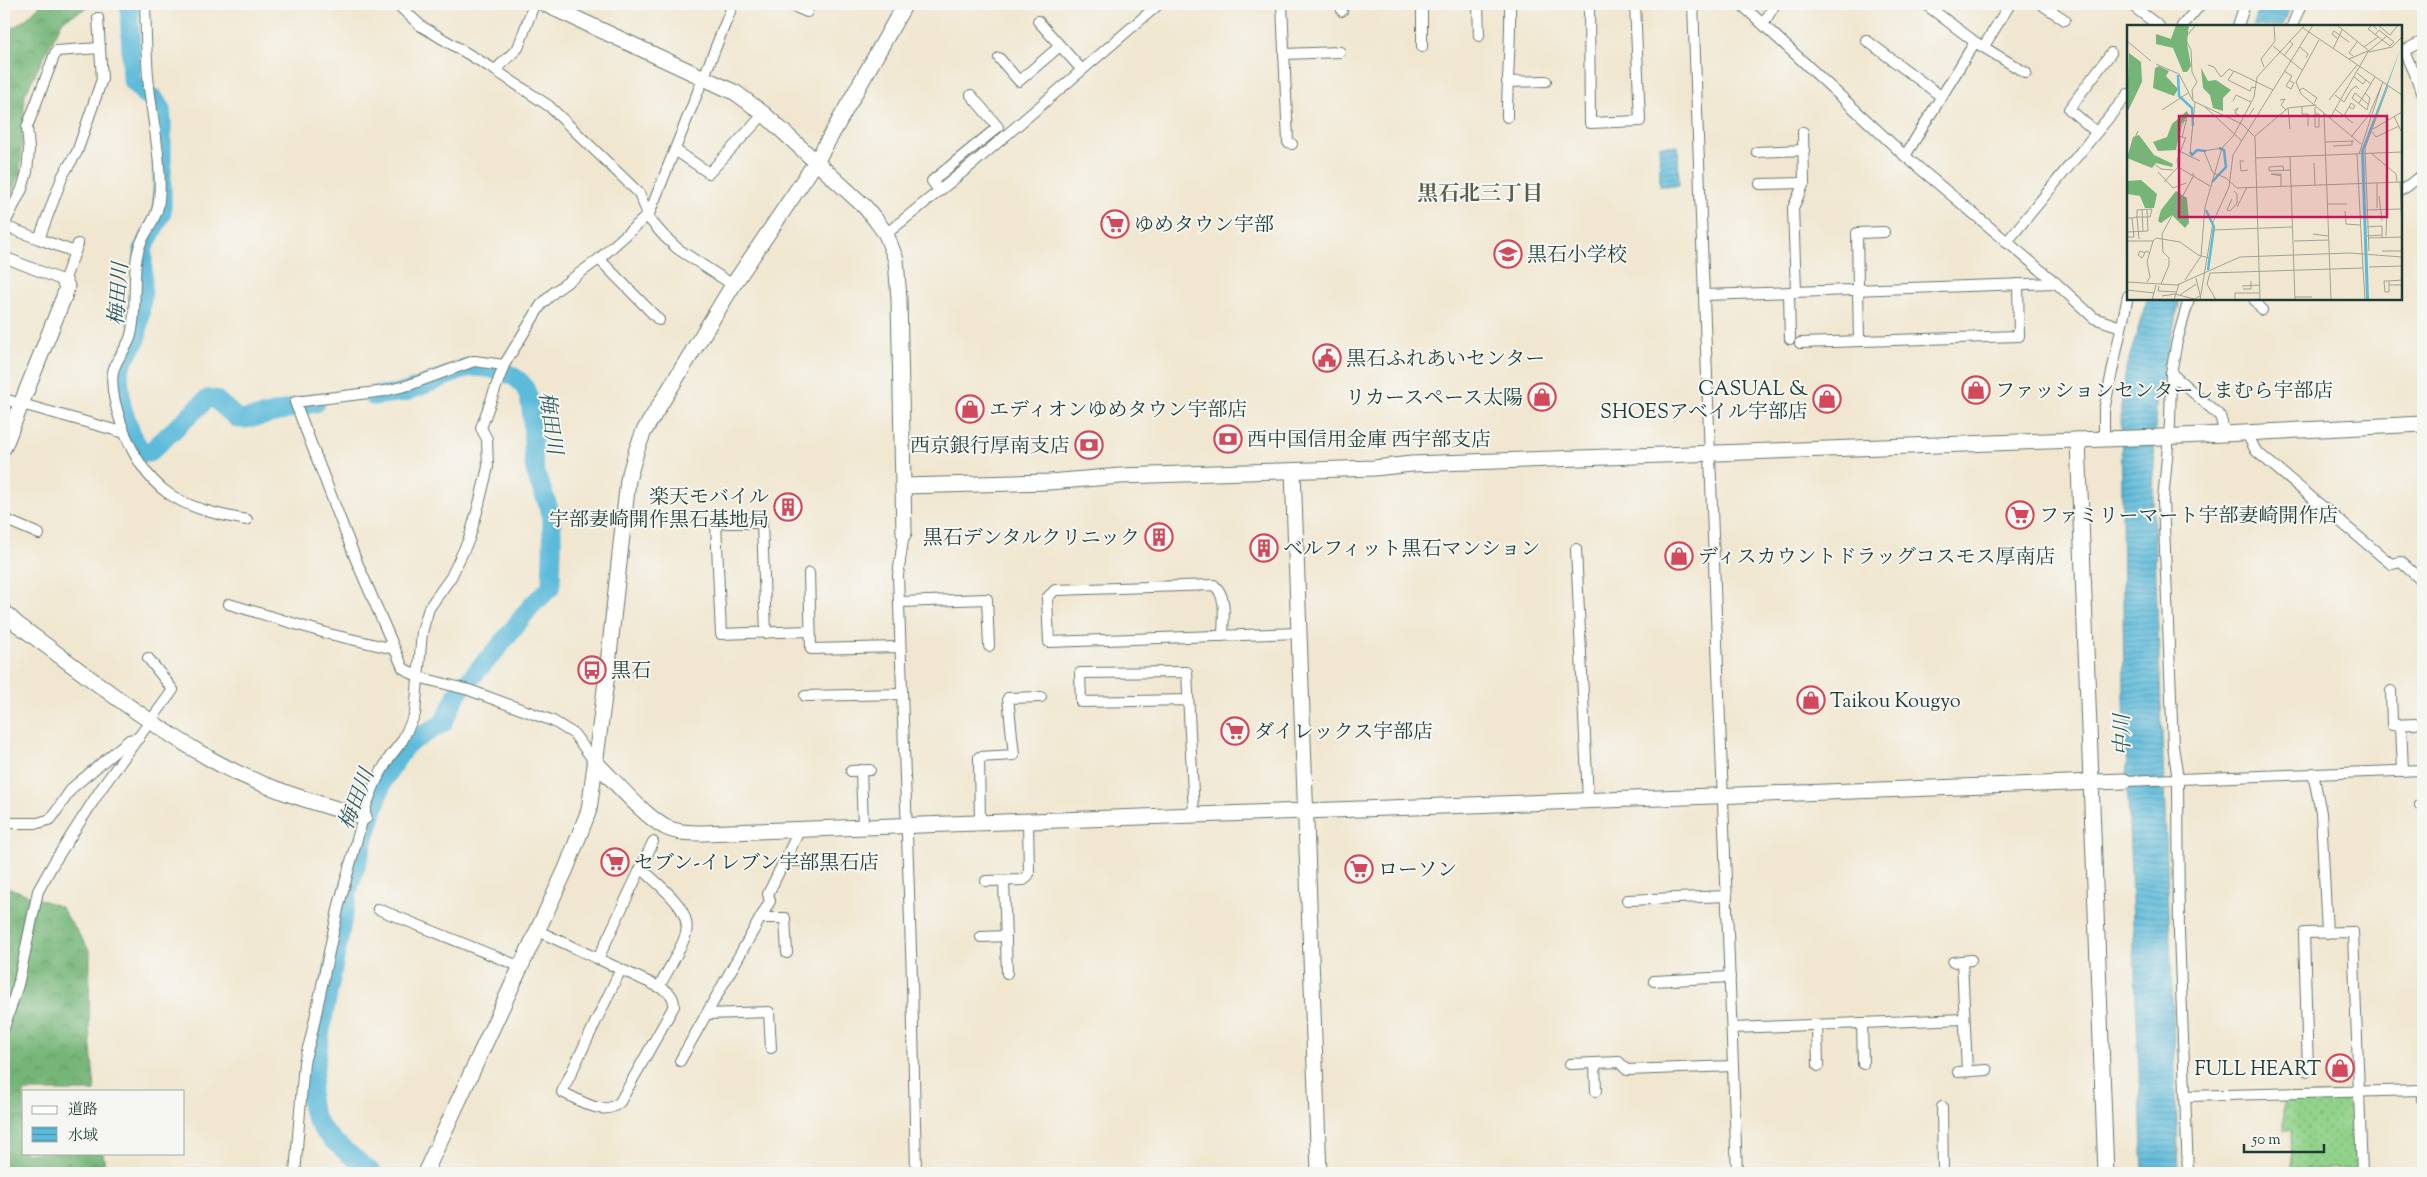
<svg xmlns="http://www.w3.org/2000/svg" width="2427" height="1177" font-family="'Sorts Mill Goudy','Noto Serif JP',serif">
<style>
.grass{fill:url(#grass-dots);stroke:#588860}
.forest{fill:url(#forest-crowns);stroke:#4a7956}
.water{fill:url(#water-rules);stroke:#3e7c87}
.lines{fill:none;stroke-linecap:round;stroke-linejoin:round}
.river{stroke:#5cbada;stroke-width:19}
.street-casing{stroke:#68786b;stroke-width:12}
.secondary-casing{stroke:#68786b;stroke-width:17}
.street{stroke:#fff;stroke-width:10}
.secondary{stroke:#fff;stroke-width:15}
.labels{text-anchor:middle;stroke-width:4;stroke-linejoin:round;paint-order:stroke}
.poi-label{font-size:20px;fill:#1f3d34;stroke:#f6f6f2;text-anchor:start}
.neighbourhood-label{font-size:21px;font-weight:bold;fill:#585f4e;stroke:#f6f6f2}
.water-label{font-size:21px;font-style:italic;fill:#2e5c5e;stroke:#f6f6f2}
.inset-river{fill:none;stroke:#5cbada;stroke-width:2.5}
.inset-road{fill:none;stroke:#9da392;stroke-width:1}
.view{fill:#c2185b;fill-opacity:0.15;stroke:#c2185b;stroke-width:2.5}
.inset-edge{fill:none;stroke:#1f3d34;stroke-width:2.5}
</style>
<defs>
<pattern id="grass-dots" width="8" height="8" patternUnits="userSpaceOnUse" patternTransform="scale(1.25)"><rect width="8" height="8" fill="#92d38b"/><path d="M2 2h.1M6 6h.1" fill="none" stroke="#77ac72" stroke-width="1.8" stroke-linecap="round"/></pattern>
<pattern id="forest-crowns" width="20" height="18" patternUnits="userSpaceOnUse" patternTransform="scale(1.25)"><rect width="20" height="18" fill="#75b577"/><path d="M2 6a3 3 0 1 1 6 0M12 15a3 3 0 1 1 6 0" fill="none" stroke="#5f9462"/></pattern>
<pattern id="water-rules" width="6" height="5" patternUnits="userSpaceOnUse" patternTransform="scale(1.25)"><rect width="6" height="5" fill="#5cbada"/><path d="M0 2.5h6" fill="none" stroke="#4b98b2"/></pattern>
</defs>
<rect width="100%" height="100%" fill="#f6f6f2"/>
<filter id="ink" filterUnits="userSpaceOnUse"><feTurbulence type="fractalNoise" baseFrequency=".02" numOctaves="2"/><feDisplacementMap in="SourceGraphic" scale="10" xChannelSelector="R" yChannelSelector="G"/><feConvolveMatrix kernelMatrix="1 2 1 2 8 2 1 2 1" color-interpolation-filters="sRGB"/></filter>
<filter id="wash" filterUnits="userSpaceOnUse"><feTurbulence type="fractalNoise" baseFrequency=".0096" numOctaves="4" result="noise"/><feDisplacementMap in="SourceGraphic" scale="20" xChannelSelector="R" yChannelSelector="G"/><feGaussianBlur stdDeviation="1.12" result="paint"/><feColorMatrix in="noise" values="0 0 0 0 0 0 0 0 0 0 0 0 0 0 0 0 0 1.4 0 .05"/><feComposite in="paint" operator="in"/></filter>
<g filter="url(#wash)">
<rect width="100%" height="100%" fill="#f1e7d0"/>
<!-- grass -->
<polygon class="grass" points="2355,1094 2357,1168 2292,1170 2291,1130 2284,1130 2284,1096"/>
<!-- forest -->
<g class="forest">
<polygon points="41,4 95,4 63,20 25,94 20,173 4,219 4,34 26,19"/>
<polygon points="4,886 61,907 90,951 89,1027 95,1091 24,1091 24,1153 103,1153 106,1173 4,1173"/>
</g>
<!-- water -->
<g class="water">
<polygon points="2261,4 2291,4 2283,26 2253,26"/>
<polygon points="1659,146 1678,146 1679,186 1660,186"/>
<polygon points="2147,299 2180,299 2156,404 2153,498 2179,1173 2143,1173 2124,700 2121,407 2126,369"/>
</g>
<g class="lines">
<!-- river -->
<g class="river">
<path d="M129,4L132,80L144,94L154,98L161,109L162,120V213L143,249V291L137,339L121,365L119,375L122,406L133,438L143,453H149L207,399H215L238,419C265,419 290,406 316,403"/>
<path d="M372,1173C348,1150 313,1135 310,1098L321,1030L349,888L383,781L406,745L443,723L458,692L498,648L531,606L551,587C551,565 554,541 551,518C549,499 536,483 534,464C531,442 536,403 523,385C513,371 483,365 467,368L406,392L373,396"/>
</g>
</g>
</g>
<g filter="url(#ink)">
<g class="lines">
<!-- street casing -->
<g class="street-casing">
<g id="street">
<path d="M145,4C146,31 146,59 149,87C153,123 164,172 158,207C155,221 145,232 140,245C131,269 138,307 131,335C128,348 116,358 113,372C110,388 116,408 121,423C145,492 179,508 247,520"/>
<polyline points="397,4 421,26 495,70 549,106 639,193 651,221 664,236 678,249 733,285"/>
<polyline points="788,4 807,12 809,4"/>
<polyline points="1282,4 1288,142 1292,144"/>
<polyline points="1341,4 1342,11"/>
<polyline points="1422,4 1422,47"/>
<polyline points="1478,4 1479,36"/>
<polyline points="1589,4 1590,123 1640,121 1635,4"/>
<polyline points="1693,4 1737,1173"/>
<polyline points="1741,4 1905,156 2056,283 2094,318 2121,327"/>
<polyline points="1925,4 1975,42 2026,73"/>
<polyline points="2041,4 2065,20"/>
<polyline points="2130,4 2159,26"/>
<polyline points="1038,21 1082,70"/>
<polyline points="1764,23 1775,4"/>
<polyline points="2182,26 2201,4"/>
<polyline points="2238,26 2245,4"/>
<polyline points="2292,26 2301,4"/>
<polyline points="1866,40 1942,97"/>
<polyline points="1984,46 2010,4"/>
<polyline points="2404,51 2423,94"/>
<polyline points="2401,52 2423,41"/>
<polyline points="1284,54 1340,52"/>
<polyline points="999,58 1019,81 1060,46"/>
<polyline points="495,70 518,48 534,4"/>
<polyline points="1507,82 1546,81"/>
<path d="M1507,117C1507,79 1511,42 1510,4"/>
<polyline points="2096,132 2069,109 2111,53"/>
<polyline points="675,150 709,173 764,114"/>
<polyline points="1757,152 1804,150"/>
<polyline points="1905,156 1975,42"/>
<polyline points="1760,184 1804,183"/>
<polyline points="938,189 932,181 998,127 971,95"/>
<path d="M2401,190C2410,186 2414,179 2423,175"/>
<polyline points="4,225 22,189 27,172 29,150 27,127 56,51 100,48"/>
<polyline points="4,226 39,239"/>
<polyline points="886,234 975,162 1159,4"/>
<polyline points="2006,243 2128,94"/>
<polyline points="75,252 39,239 63,175 77,152 102,79 98,18"/>
<polyline points="4,257 64,281 78,244"/>
<polyline points="599,259 659,320"/>
<polyline points="1796,291 1793,208 1804,183 1803,132"/>
<polyline points="1789,292 1790,339"/>
<polyline points="1705,295 2056,283"/>
<polyline points="2254,299 2262,310"/>
<polyline points="1859,341 1857,233 1884,232"/>
<polyline points="1800,343 2019,336 2018,284"/>
<polyline points="504,365 474,361 409,385 385,391 295,402 356,560 403,668 418,677 469,690 553,721 574,734 594,761"/>
<polyline points="2171,373 2220,416 2225,433"/>
<polyline points="4,399 125,433"/>
<polyline points="2246,432 2256,451 2391,564 2401,562 2423,582"/>
<polyline points="2104,439 2104,410 2128,296"/>
<polyline points="4,519 39,534"/>
<polyline points="904,533 898,575 912,979 916,1173"/>
<polyline points="1576,549 1588,800"/>
<polyline points="809,573 811,649 900,647"/>
<polyline points="899,602 987,599 989,646"/>
<polyline points="229,604 329,634 394,649"/>
<polyline points="766,633 762,523 716,523 721,634 810,631"/>
<path d="M1223,636C1223,619 1228,597 1214,585L1055,590L1047,598L1049,642L1298,633"/>
<polyline points="2391,691 2392,725 2415,724"/>
<polyline points="805,696 902,694"/>
<polyline points="1188,700 1081,702 1080,673 1187,672 1194,814"/>
<polyline points="2401,725 2403,771"/>
<polyline points="861,770 863,826"/>
<polyline points="851,771 870,770"/>
<polyline points="2313,773 2321,813 2327,933"/>
<polyline points="2124,781 2423,770"/>
<polyline points="2420,805 2423,805"/>
<polyline points="980,822 979,757 1014,755 1008,698 1041,697"/>
<polyline points="4,823 38,823 51,819 72,788 129,740 139,738"/>
<polyline points="784,861 825,861"/>
<path d="M641,868C658,885 695,909 685,937C678,954 668,970 659,987"/>
<polyline points="986,881 1024,880 1029,874 1028,821"/>
<polyline points="1004,881 1007,973"/>
<polyline points="1627,900 1727,896"/>
<polyline points="378,909 521,967"/>
<polyline points="761,918 785,918 787,953"/>
<path d="M538,931L659,987C669,992 674,995 674,1006L620,1102C603,1118 580,1100 562,1092L621,969"/>
<polyline points="981,937 1006,936"/>
<polyline points="598,959 653,842"/>
<polyline points="1962,961 1967,1071"/>
<polyline points="1953,962 1971,960"/>
<polyline points="1654,981 1730,977"/>
<polyline points="707,1014 769,1012 771,1048"/>
<polyline points="1862,1023 1863,1064"/>
<polyline points="1817,1025 1818,1066"/>
<polyline points="4,1028 18,985 38,891 53,864 101,789 173,690 148,658"/>
<polyline points="1732,1028 1964,1019"/>
<polyline points="680,1061 770,901 768,894 800,829"/>
<polyline points="1595,1063 1596,1091"/>
<polyline points="1570,1064 1619,1062 1627,1070 1733,1066"/>
<polyline points="2308,1071 2304,933 2353,932 2362,1173"/>
<polyline points="1958,1072 1987,1070"/>
<polyline points="2423,1090 2423,1100"/>
<polyline points="2186,1096 2423,1090"/>
<polyline points="1942,1107 1943,1173"/>
<polyline points="295,1173 304,1062 311,1037 339,905 367,803 376,781 389,758 402,741 415,714 422,632 429,608 451,577 469,539 478,508 488,467 487,439 481,428 504,365 541,305 554,292 599,259 649,214 733,4"/>
<polyline points="2188,1173 2179,932 2178,779 2173,746 2163,501 2170,424 2171,373 2177,341 2189,299"/>
</g>
</g>
<!-- secondary casing -->
<g class="secondary-casing">
<g id="secondary">
<polyline points="545,4 736,93 764,114 865,207 875,219 886,234 896,260 899,299 904,533"/>
<polyline points="2078,440 2106,1173"/>
<polyline points="4,447 65,294 67,286 64,281"/>
<polyline points="1293,471 1319,1173"/>
<polyline points="904,486 1049,482 1120,476 1374,468 1412,464 2161,437 2423,424"/>
<path d="M4,612L17,624C81,671 145,722 214,761C261,787 312,802 364,817"/>
<path d="M594,761C614,780 643,815 665,827C677,833 690,833 703,833L2124,781"/>
<polyline points="425,1173 566,869 589,810 607,674 628,480 637,449 644,431 733,285 816,162 905,4"/>
</g>
</g>
<!-- street -->
<use href="#street" class="street"/>
<!-- secondary -->
<use href="#secondary" class="secondary"/>
</g>
</g>
<!-- icons -->
<defs>
<g id="supermarket-ring" transform="scale(1.4375)"><circle r="9.5" fill="#f6f6f2" stroke="#d1495b" stroke-width="1.5"/><path d="M-6-5.5h2.5l.6 2H6L4.5 2H-2.5L-4.4-4H-6ZM-1.5 3.2a1.3 1.3 0 1 0 .1 0ZM3 3.2a1.3 1.3 0 1 0 .1 0Z" fill="#d1495b"/></g>
<g id="school-ring" transform="scale(1.4375)"><circle r="9.5" fill="#f6f6f2" stroke="#d1495b" stroke-width="1.5"/><path d="M0-5L7-2L0 1L-7-2ZM-4 1L0 2.5L4 1V4Q0 6-4 4Z" fill="#d1495b"/></g>
<g id="civic-ring" transform="scale(1.4375)"><circle r="9.5" fill="#f6f6f2" stroke="#d1495b" stroke-width="1.5"/><path d="M-.6-6.5H3V-4.5H.6V-3L4-1V1h2V6H-6V1h2V-1L-.6-3ZM-1.2 2.5V6h2.4V2.5Z" fill="#d1495b"/></g>
<g id="shop-ring" transform="scale(1.4375)"><circle r="9.5" fill="#f6f6f2" stroke="#d1495b" stroke-width="1.5"/><path d="M-5-2.5h2.3a2.7 3.5 0 0 1 5.4 0H5L5.5 6h-11ZM-1.5-2.5h3a1.5 2.3 0 0 0-3 0Z" fill="#d1495b"/></g>
<g id="bank-ring" transform="scale(1.4375)"><circle r="9.5" fill="#f6f6f2" stroke="#d1495b" stroke-width="1.5"/><path d="M-6-4H6V4H-6ZM0-2.3a2.3 2.3 0 1 0 0 4.6a2.3 2.3 0 1 0 0-4.6Z" fill="#d1495b"/></g>
<g id="building-ring" transform="scale(1.4375)"><circle r="9.5" fill="#f6f6f2" stroke="#d1495b" stroke-width="1.5"/><path d="M-4-6H4V6H1V3H-1V6H-4ZM-2.5-4.3h1.7v1.8h-1.7ZM.8-4.3h1.7v1.8H.8ZM-2.5-1h1.7V.8h-1.7ZM.8-1h1.7V.8H.8Z" fill="#d1495b"/></g>
<g id="bus-ring" transform="scale(1.4375)"><circle r="9.5" fill="#f6f6f2" stroke="#d1495b" stroke-width="1.5"/><path d="M-5-6H5V4H4V6H2V4H-2V6H-4V4H-5ZM-3.5-4V0h7V-4ZM-3.5 1.2v1.5H-2V1.2ZM2 1.2v1.5H3.5V1.2Z" fill="#d1495b"/></g>
</defs>
<g fill-rule="evenodd">
<use href="#supermarket-ring" x="1115" y="224"/>
<use href="#school-ring" x="1508" y="254"/>
<use href="#civic-ring" x="1327" y="358"/>
<use href="#shop-ring" x="1976" y="390"/>
<use href="#shop-ring" x="1542" y="397"/>
<use href="#shop-ring" x="1827" y="399"/>
<use href="#shop-ring" x="970" y="409"/>
<use href="#bank-ring" x="1228" y="439"/>
<use href="#bank-ring" x="1089" y="445"/>
<use href="#building-ring" x="788" y="507"/>
<use href="#supermarket-ring" x="2020" y="515"/>
<use href="#building-ring" x="1159" y="537"/>
<use href="#building-ring" x="1264" y="548"/>
<use href="#shop-ring" x="1679" y="556"/>
<use href="#bus-ring" x="592" y="670"/>
<use href="#shop-ring" x="1811" y="700"/>
<use href="#supermarket-ring" x="1235" y="731"/>
<use href="#supermarket-ring" x="615" y="862"/>
<use href="#supermarket-ring" x="1359" y="869"/>
<use href="#shop-ring" x="2340" y="1068"/>
</g>
<g class="labels">
<!-- poi labels -->
<g class="poi-label">
<text x="1134" y="231">ゆめタウン宇部</text>
<text x="1527" y="261">黒石小学校</text>
<text x="1346" y="365">黒石ふれあいセンター</text>
<text x="1808" y="395" text-anchor="end">CASUAL &amp;<tspan x="1808" dy="23">SHOESアベイル宇部店</tspan></text>
<text x="1995" y="397">ファッションセンターしまむら宇部店</text>
<text x="1523" y="404" text-anchor="end">リカースペース太陽</text>
<text x="989" y="416">エディオンゆめタウン宇部店</text>
<text x="1247" y="446">西中国信用金庫 西宇部支店</text>
<text x="1070" y="452" text-anchor="end">西京銀行厚南支店</text>
<text x="769" y="503" text-anchor="end">楽天モバイル<tspan x="769" dy="23">宇部妻崎開作黒石基地局</tspan></text>
<text x="2039" y="522">ファミリーマート宇部妻崎開作店</text>
<text x="1140" y="544" text-anchor="end">黒石デンタルクリニック</text>
<text x="1283" y="555">ベルフィット黒石マンション</text>
<text x="1698" y="563">ディスカウントドラッグコスモス厚南店</text>
<text x="611" y="677">黒石</text>
<text x="1830" y="707">Taikou Kougyo</text>
<text x="1254" y="738">ダイレックス宇部店</text>
<text x="634" y="869">セブン-イレブン宇部黒石店</text>
<text x="1378" y="876">ローソン</text>
<text x="2321" y="1075" text-anchor="end">FULL HEART</text>
</g>
<!-- neighbourhood labels -->
<g class="neighbourhood-label">
<text x="1480" y="200">黒石北三丁目</text>
</g>
<!-- water labels -->
<g class="water-label">
<text transform="translate(118 294) rotate(-86)" y="7">梅田川</text>
<text transform="translate(551 423) rotate(82)" y="7">梅田川</text>
<text transform="translate(2122 735) rotate(-91)" y="7">中川</text>
<text transform="translate(356 799) rotate(-69)" y="7">梅田川</text>
</g>
</g>
<!-- overview -->
<g transform="translate(2127 25)">
<rect width="275" height="275" fill="#f1e7d0"/>
<path d="M49,0H62L60,18L64,41L60,47H56L46,23L29,19V9L44,14ZM2,28L14,37L15,57L0,88ZM32,41L42,46L39,51L51,64L47,71L26,63L28,43ZM74,43L81,56L89,55L104,65L96,73V86L86,83L83,70L76,63ZM60,86L62,90L54,99L49,125L31,126L26,117L40,112L45,99ZM12,110L27,130L46,139L45,142L29,138L25,143L0,133L6,112ZM14,155L30,169L27,183H18L13,171L0,169V156ZM49,166L60,173L62,198L58,203L45,190L34,198L31,196L34,185Z" fill="#75b577"/>
<path d="M275,20L237,126L242,274L239,275L234,126Z" fill="#5cbada"/>
<path class="inset-river" d="M51,50L52,71L65,83L66,101M63,127L65,130L70,125L79,126M85,157L99,142L97,125L92,123M79,185L87,202L81,245"/>
<path class="inset-road" d="M210,0L241,25M251,0L263,10L271,0M176,3L275,70M248,10L252,5L267,17L263,21L245,7L241,4L245,0L250,4M210,13L205,9L207,6L222,17M192,15L169,57L174,69L234,119M0,16L24,36M146,21L175,45M173,22L181,29L179,33M237,22L251,12M206,24L215,5M153,27L178,0M242,27L265,22L275,12M157,31L166,19L162,16M226,31L222,28L230,17M222,34L243,25L260,11M29,39L52,49L66,76L115,99L128,112L133,274L108,275M81,40L87,42L94,52L102,44L106,46M137,42L134,34L148,16L147,0M157,46L165,51L159,61L164,64L167,58L163,56M230,48L244,59M227,52L236,59L239,55M129,63L125,62L123,66L101,55L107,46L146,65M173,65L176,63L190,73L187,78M228,68L225,73L240,85L243,73L238,68M228,68L242,80M208,70L217,77L224,65L229,61L232,64M66,75L65,65L70,57L65,47L64,25L58,13L69,0M153,75L158,74L154,80L159,85M202,75L230,40M106,76L109,70L124,77M232,78L248,52M78,82L115,116M175,82V89H181V101M188,82V102M161,83L163,104M208,84L226,98M35,85L61,68M107,86L111,83L108,88L115,92M197,88L204,275M188,89H192V102H188M116,90L121,92L127,83M217,91L219,87L222,82L224,78L228,81L226,84L222,82M267,91L274,106M203,93L242,25M246,104L275,87M11,106L4,122L34,144L46,145M245,107L249,112L272,101M128,111L161,83L189,80M55,112L52,111L54,102L57,96L60,95M59,112L50,135L51,142L83,161M224,112L242,90L256,57M58,113L55,112L60,93M198,117L227,116M206,121L225,120V116M95,123L77,126L86,148L99,153L110,163L275,157M50,125L73,136M63,128L68,77M230,129L235,227M232,129L254,62M245,129L269,149L270,157M163,132L168,275M129,133L275,127M117,136H113L114,146L121,145M187,138L188,160M142,146V142L156,141L157,146M142,146L163,145M31,147L46,163L59,158M154,151L144,149H154V161M37,157L51,142M273,157L275,205M252,171L255,196M105,174L100,185L103,186L110,178V169L107,166M200,179H220M110,182L120,162M250,183V158M15,185L16,206M239,185L274,184M218,186L219,199L233,200M0,193H5L10,192H23L25,184L10,185V192L12,214M240,202L255,201V213M85,205L165,202M0,207L21,206L20,185M186,209L201,211M240,211L255,210M259,211L260,185M0,212H7L5,193M241,213L275,212M0,216H26L29,213L53,217L71,230L82,233M167,216L202,215M242,226L238,123L261,61M255,226H275M235,227L238,275M18,228L13,226L11,230L15,233L19,226L23,228M242,242L275,241M83,248L236,243M83,248L80,259L89,275M69,253L73,270M58,255L74,231L78,182L95,123L107,110L127,72L130,52L153,27M275,255L262,256V260H275M262,256H257L258,267H262V260M0,257L50,260L113,232L222,228L275,232M20,257L23,252L20,237L26,216M34,259L42,240V233L36,227L35,209L67,150L65,148M32,261L31,266L50,267M115,261L133,260M116,264H124V256M0,265L27,268M53,270L69,259M35,271L48,269L67,274L73,271M168,272H185M25,275L29,260M47,275L52,259M73,275L86,197L102,162L106,130L186,0M108,275V268H133"/>
<path class="view" d="M52,91H260V192H52Z"/>
<rect width="275" height="275" class="inset-edge"/>
</g>
<!-- margin -->
<rect width="2427" height="1177" fill="none" stroke="#f6f6f2" stroke-width="20"/>
<!-- legend -->
<rect x="22" y="1090" width="162" height="65" fill="#f6f6f2" stroke="#a0aca6"/>
<rect x="32" y="1106" width="25" height="8" fill="#ffffff" stroke="#a0aca6"/>
<text x="68" y="1114" font-size="15" fill="#1f3d34">道路</text>
<rect x="32" y="1127" width="25" height="15" fill="url(#water-rules)" stroke="#a0aca6"/>
<text x="68" y="1140" font-size="15" fill="#1f3d34">水域</text>
<!-- scale -->
<path d="M2244 1144v8h80v-8" fill="none" stroke="#1f3d34" stroke-width="2.5"/>
<text x="2252" y="1144" font-size="15" fill="#1f3d34" stroke="#f6f6f2" stroke-width="4" paint-order="stroke">50 m</text>
</svg>
